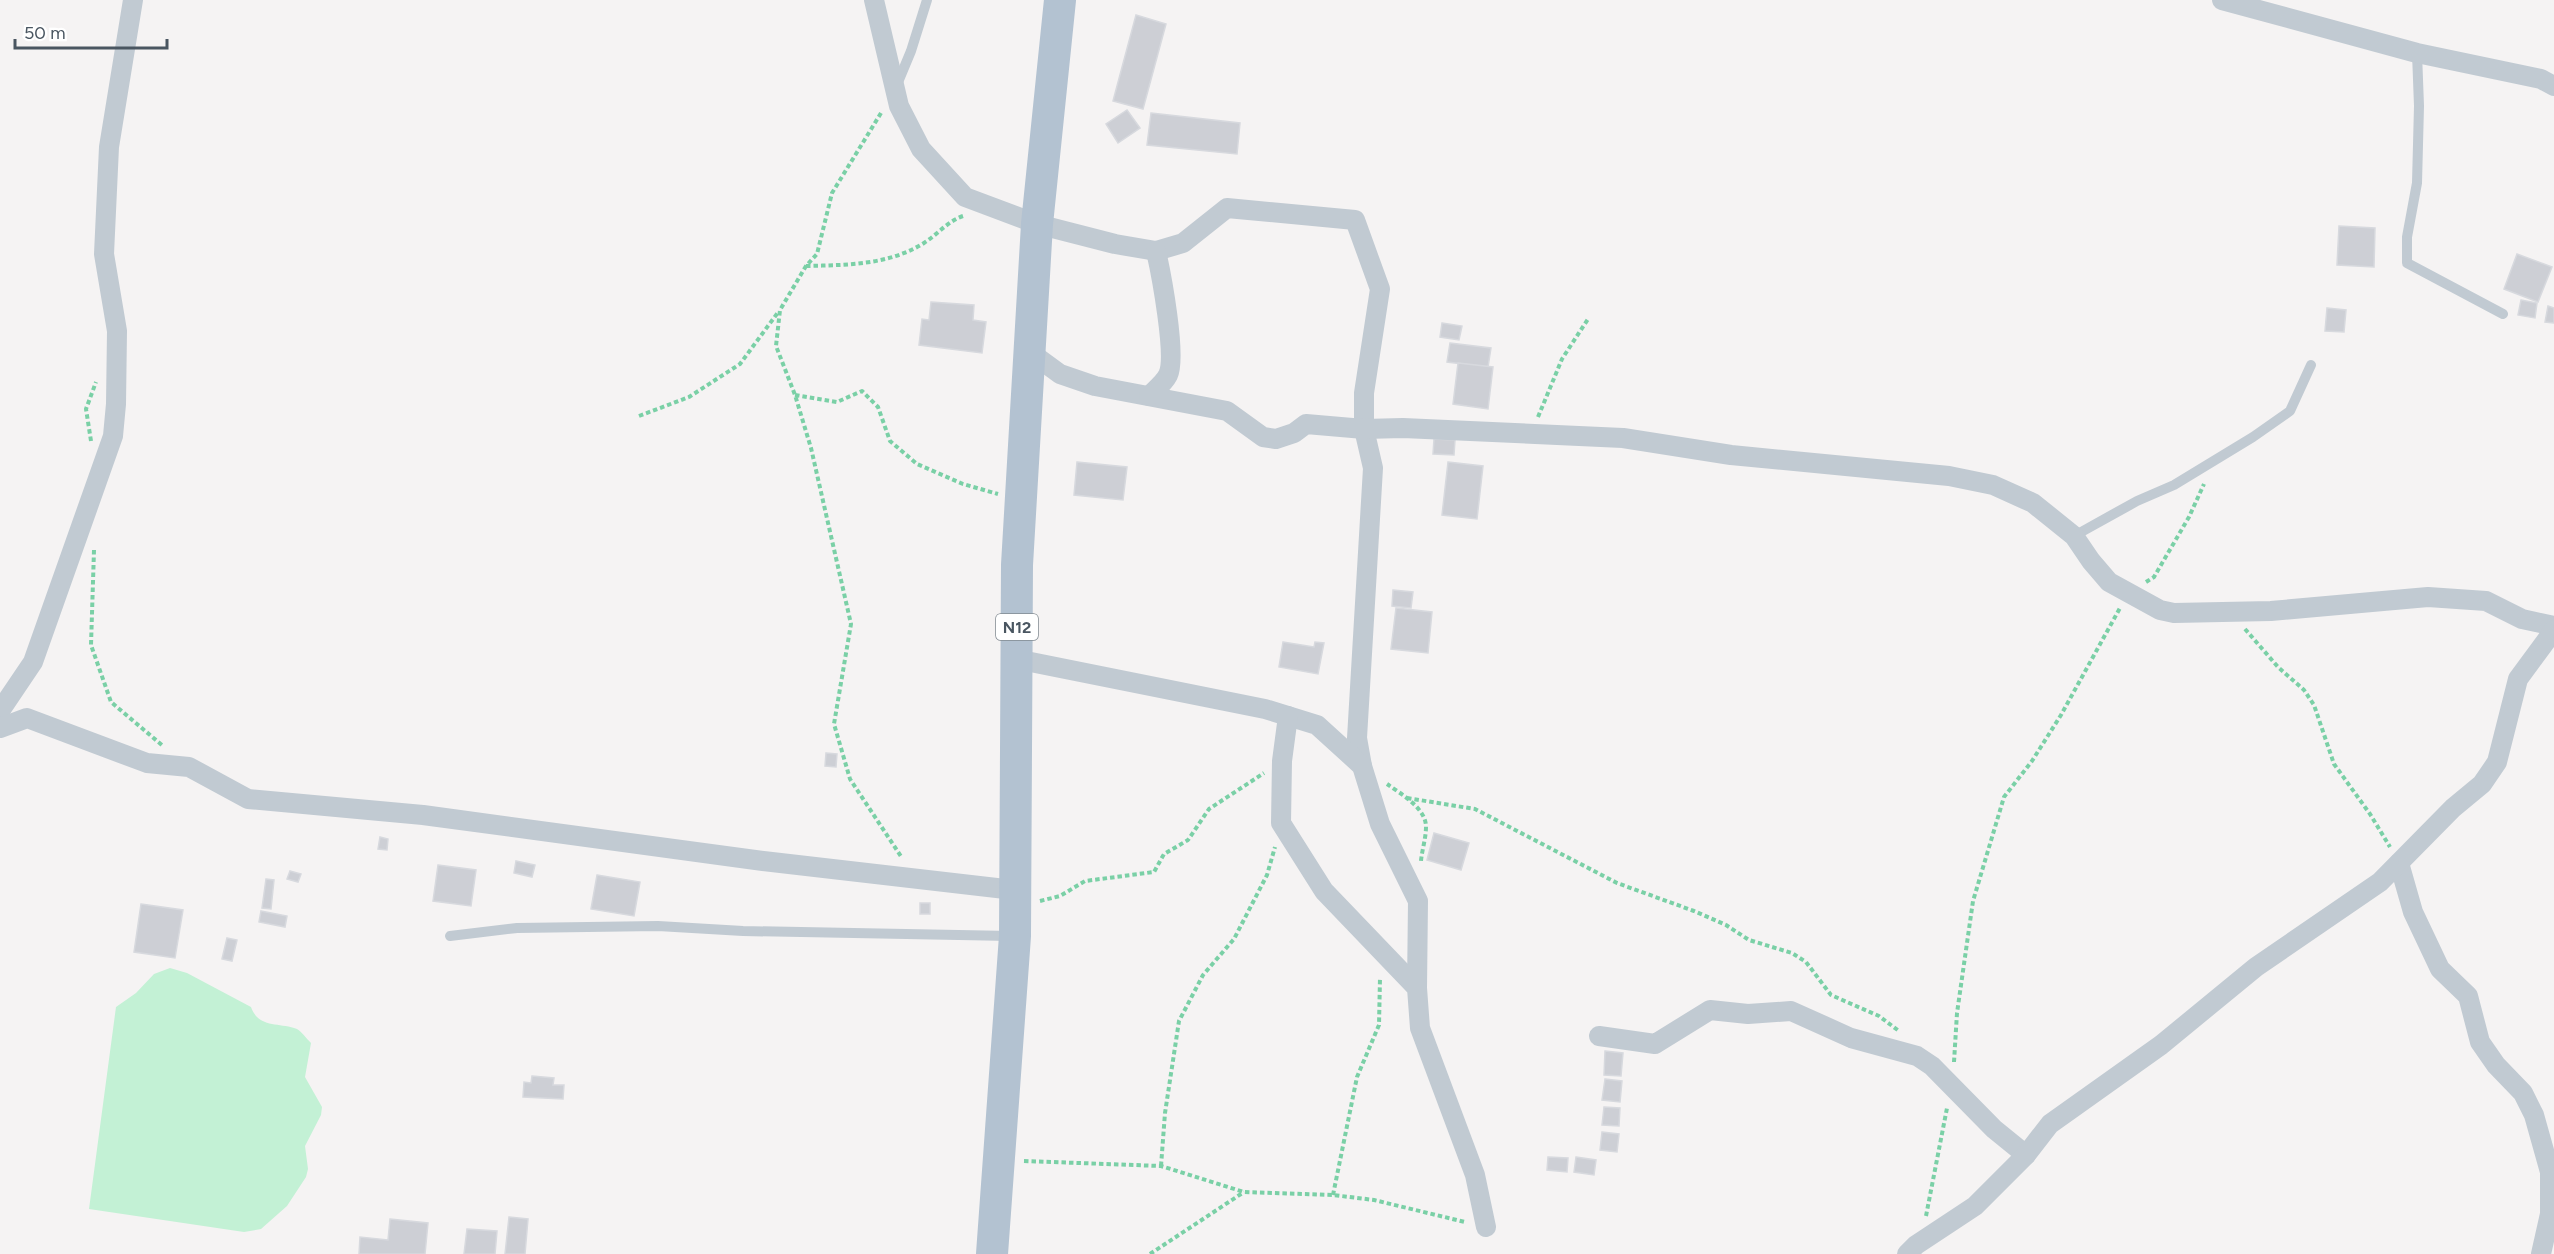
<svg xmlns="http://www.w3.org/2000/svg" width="2554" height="1254" font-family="Figtree,sans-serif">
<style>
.green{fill:#c3f1d5}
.building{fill:#cdcfd5;stroke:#d7d9de;stroke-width:1.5}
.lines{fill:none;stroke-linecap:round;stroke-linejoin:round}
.path{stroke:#7ad0a6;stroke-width:4;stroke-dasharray:4.5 3;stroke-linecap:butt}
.lane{stroke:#c1cad2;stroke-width:10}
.street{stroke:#c1cad2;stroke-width:20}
.primary{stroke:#b3c2d1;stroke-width:32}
.labels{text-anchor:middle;stroke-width:5;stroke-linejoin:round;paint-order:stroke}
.shield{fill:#fff;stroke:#808990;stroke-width:1.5}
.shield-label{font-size:16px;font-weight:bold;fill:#4a5661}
</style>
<rect width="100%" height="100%" fill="#f5f3f3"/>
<!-- green -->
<path class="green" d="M170,968L187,973L251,1007C259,1029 279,1022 297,1029C302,1032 306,1038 311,1043L305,1077L322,1107L321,1115L305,1146L308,1169L306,1177L287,1206L261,1229L244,1232L89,1209L116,1007L136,993L154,974Z"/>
<!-- building -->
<g class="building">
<polygon points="1136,15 1166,24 1143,109 1113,101"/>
<polygon points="1127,110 1140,128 1118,143 1106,124"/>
<polygon points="1151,113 1240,123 1237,154 1147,145"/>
<polygon points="2339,226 2375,228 2374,267 2337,265"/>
<polygon points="2517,254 2552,267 2538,302 2504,289"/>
<polygon points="2521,300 2537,303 2535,318 2518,315"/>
<polygon points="931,302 974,305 973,320 986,322 982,353 919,345 922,319 929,320"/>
<polygon points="2548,306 2554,308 2554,323 2545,322"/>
<polygon points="2327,308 2346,310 2344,332 2325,331"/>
<polygon points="1442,323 1462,326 1459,340 1440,337"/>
<polygon points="1450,343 1491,348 1488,367 1447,362"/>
<polygon points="1458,363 1493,367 1488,409 1453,404"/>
<polygon points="1434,439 1455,440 1454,455 1433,454"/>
<polygon points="1077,462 1127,467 1123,500 1074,495"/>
<polygon points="1448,462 1483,466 1477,519 1442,515"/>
<polygon points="1393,590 1413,592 1411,608 1392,606"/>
<polygon points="1396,608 1432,612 1428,653 1391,649"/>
<polygon points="1283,642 1314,647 1315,642 1324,643 1318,674 1279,667"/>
<polygon points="826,753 837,754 836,767 825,766"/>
<polygon points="1434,833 1469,843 1461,870 1427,860"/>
<polygon points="380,837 388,839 387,850 378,849"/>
<polygon points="516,861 535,865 532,877 514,873"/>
<polygon points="438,865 476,870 471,906 433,901"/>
<polygon points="290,871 301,874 298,882 287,879"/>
<polygon points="597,875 640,882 634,916 591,909"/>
<polygon points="266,879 274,880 271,909 262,908"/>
<rect x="920" y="903" width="10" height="11"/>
<polygon points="141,904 183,910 175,958 134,952"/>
<polygon points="261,911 287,916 285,927 259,922"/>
<polygon points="227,938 237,940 232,961 222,959"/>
<polygon points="1605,1051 1623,1053 1621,1076 1604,1075"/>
<polygon points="532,1076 554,1078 553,1085 564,1085 563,1099 523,1097 524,1082 531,1083"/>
<polygon points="1605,1079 1622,1081 1620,1102 1602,1100"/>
<polygon points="1604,1107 1620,1108 1619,1126 1602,1125"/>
<polygon points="1602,1132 1619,1134 1617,1152 1600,1150"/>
<polygon points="1548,1157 1568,1158 1567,1172 1547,1170"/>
<polygon points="1576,1157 1596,1160 1594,1175 1574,1172"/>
<polygon points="509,1217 528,1219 525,1254 505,1254"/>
<polygon points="390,1219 428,1223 425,1254 359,1254 360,1237 388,1240"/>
<polygon points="467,1229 497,1231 495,1254 464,1254"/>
</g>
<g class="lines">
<!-- path -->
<g class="path">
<polyline points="881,113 832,193 817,254 806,266 780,310 776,346 795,395 811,448 851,624 834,724 850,779 902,858"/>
<path d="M806,266C847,265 889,265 924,243C938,234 948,221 963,216"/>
<polyline points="795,395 837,402 862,391 878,407 890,441 917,464 963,484 998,494"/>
<polyline points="639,416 689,397 740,364 779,311"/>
<polyline points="1538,417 1562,359 1588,319"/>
<polyline points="91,441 86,409 96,382"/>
<polyline points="94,550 91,645 111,702 163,746"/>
<polyline points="2146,582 2154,577 2189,517 2204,484"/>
<polyline points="2245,629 2278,667 2304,690 2314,705 2334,764 2370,814 2390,847"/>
<path d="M1387,784C1401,794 1426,808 1426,827C1426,838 1422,850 1421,861"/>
<polyline points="1407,798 1475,809 1617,883 1694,911 1726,925 1749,940 1792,953 1806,962 1831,995 1879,1016 1899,1031"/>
<polyline points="1040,901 1060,896 1085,881 1154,872 1164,854 1188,840 1209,809 1264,773"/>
<polyline points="1954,1062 1957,1013 1973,901 2004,797 2032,761 2061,715 2120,608"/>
<polyline points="1024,1161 1161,1166 1244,1192 1333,1195 1374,1200 1465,1222"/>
<polyline points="1161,1166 1165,1113 1179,1021 1203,975 1234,939 1267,875 1275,847"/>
<polyline points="1333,1195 1357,1077 1379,1025 1380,978"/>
<polyline points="1926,1216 1947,1108"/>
<polyline points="1150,1254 1244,1192"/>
</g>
<!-- lane -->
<g class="lane">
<polyline points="2417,53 2419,106 2417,183 2407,237 2407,263 2503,314"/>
<polyline points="896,87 911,51 927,0"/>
<polyline points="2074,536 2137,501 2174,485 2253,437 2290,411 2311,365"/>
<polyline points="450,936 517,928 658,926 743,931 1011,936"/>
</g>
<!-- street -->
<g class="street">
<polyline points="874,0 899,106 921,149 965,197 1037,224 1115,244 1156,251 1183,243 1227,208 1355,220 1380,289 1364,393 1364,429 1373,468 1357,738 1362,766"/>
<polyline points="2222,0 2417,53 2541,79 2554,86"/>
<polyline points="1030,352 1060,374 1095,386 1227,411 1263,437 1276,439 1294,433 1306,424 1364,429 1403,428 1623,438 1731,455 1949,476 1993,485 2033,503 2074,536 2091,561 2109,582 2160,610 2174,613 2271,611 2428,597 2486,601 2522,619 2554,626"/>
<path d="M1149,396C1155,390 1164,383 1168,375C1177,357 1161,273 1156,251"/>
<polyline points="1016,659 1265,709 1317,725 1362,766 1380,824 1418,901 1417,988"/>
<polyline points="0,711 33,662 113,436 116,404 117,331 104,254 109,147 133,0"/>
<polyline points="1288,716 1282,761 1281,823 1324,891 1417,988 1420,1028 1475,1175 1486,1227"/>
<polyline points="0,728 27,718 147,763 189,767 248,799 423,815 763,861 1014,890"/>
<polyline points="2399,863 2413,912 2440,969 2468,996 2480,1042 2496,1065 2523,1093 2534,1115 2550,1172 2550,1214 2541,1254"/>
<polyline points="1599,1036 1655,1044 1710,1010 1748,1014 1791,1011 1851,1038 1917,1056 1932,1066 1994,1129 2026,1155"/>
<polyline points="1907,1254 1916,1245 1975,1206 2026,1155 2050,1124 2161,1045 2256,967 2380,882 2453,808 2482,784 2497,762 2518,679 2554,630"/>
</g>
<!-- primary -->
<polyline class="primary" points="992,1254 1015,936 1017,565 1037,224 1060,0"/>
</g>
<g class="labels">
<!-- shield labels -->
<rect class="shield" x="996" y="614" width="42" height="26" rx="4.5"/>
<g class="shield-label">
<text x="1017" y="633">N12</text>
</g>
</g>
<!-- scale -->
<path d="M15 39v9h152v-9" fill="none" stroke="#4a5661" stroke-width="3"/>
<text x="24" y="39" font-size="18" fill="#4a5661" stroke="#ffffff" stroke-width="4.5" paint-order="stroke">50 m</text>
</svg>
